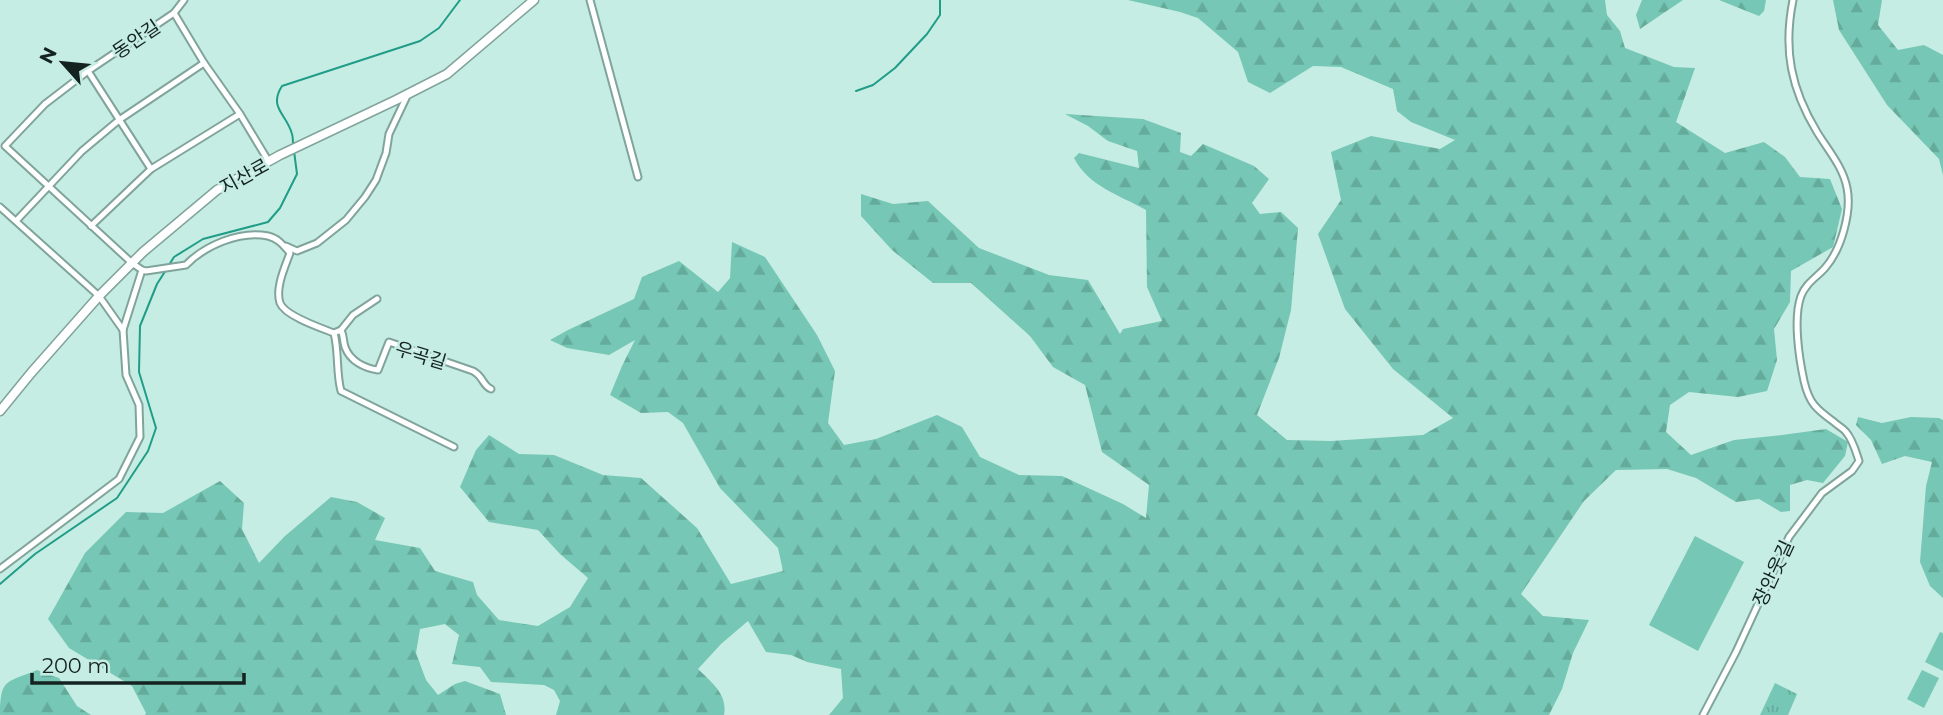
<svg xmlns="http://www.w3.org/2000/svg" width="1943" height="715" font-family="Montserrat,'Noto Sans KR',sans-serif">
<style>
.grass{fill:url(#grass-tufts)}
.forest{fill:url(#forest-firs)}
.green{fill:#76c7b5}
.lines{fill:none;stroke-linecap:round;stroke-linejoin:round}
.stream{stroke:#209d88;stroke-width:2}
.street-casing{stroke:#80a49b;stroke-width:9}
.secondary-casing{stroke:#80a49b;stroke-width:11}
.street{stroke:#fff;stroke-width:5}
.secondary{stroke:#fff;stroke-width:8}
.labels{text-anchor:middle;stroke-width:5;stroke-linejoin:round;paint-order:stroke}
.street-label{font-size:19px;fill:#142320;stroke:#c6ede3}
</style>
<defs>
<pattern id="grass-tufts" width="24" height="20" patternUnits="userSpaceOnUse" patternTransform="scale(1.75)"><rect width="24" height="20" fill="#76c7b5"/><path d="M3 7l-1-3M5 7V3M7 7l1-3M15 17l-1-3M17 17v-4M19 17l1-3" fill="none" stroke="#65ab9b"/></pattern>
<pattern id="forest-firs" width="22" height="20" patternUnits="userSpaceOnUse" patternTransform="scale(1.75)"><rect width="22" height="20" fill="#76c7b5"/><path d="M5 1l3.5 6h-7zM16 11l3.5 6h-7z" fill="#65ab9b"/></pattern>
</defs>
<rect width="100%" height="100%" fill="#c6ede3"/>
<!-- grass -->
<polygon class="grass" points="1775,683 1797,694 1788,715 1760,715"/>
<!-- forest -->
<g class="forest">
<path d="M1128,0H1605L1607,15L1620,31L1625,48L1674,67L1695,68L1676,122L1725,153L1764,142L1785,157L1800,177L1830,179L1842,209L1833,247L1791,271L1790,302L1774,329L1777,360L1767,391L1738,397L1689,392L1670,405L1666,432L1691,455L1734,440L1782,435L1826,429L1848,442L1845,456L1823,483L1807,480L1790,485V511L1781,512L1759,499L1736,502L1696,478L1667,469L1616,470L1584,501L1521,594L1543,616L1589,620L1573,653L1562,689L1549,715H829L843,698L841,669L807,662L791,655L766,652L748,621L721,644L698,669C711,682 728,694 724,715H556L560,701L554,690L544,685L491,682L480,667L452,664L459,635L445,624L420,629L416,653L426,680L438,695L455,684L465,681L500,694L506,715H145L146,713L132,686L69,648L48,619L85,553L126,512L163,513L220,481L244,503L242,529L259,563L285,536L331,497L357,502L385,518L375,540L420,548L435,571L473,582L477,595L499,620L538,626L570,607L588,578L560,554L538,530L489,522L460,487L476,450L489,435L519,454L554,455L603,475L641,478L697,528L731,584L783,571L778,548L720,488L683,423L668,412L641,413L610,395L622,366L635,340L609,355L567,348L550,340L568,330L634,299L642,277L679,261L718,292L730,278L732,242L765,257L817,335L835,371L828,423L844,445L876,439L937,415L962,427L980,457L1019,475L1062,476L1123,504L1146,518L1149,485L1102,452L1085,385L1053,367L1030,336L971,283H933L892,250L861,216V194L893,204L928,201L979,248L1049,275L1088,280L1120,334L1123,329L1162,321L1147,287L1146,210C1120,195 1089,187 1074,158L1079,153L1139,168L1137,151L1108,141L1088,126L1065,114L1143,119L1181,133L1180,152L1191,156L1203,144L1254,166L1269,179L1252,203L1260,214L1281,212L1298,228L1291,310L1279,358L1257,415L1287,440L1331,441L1423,435L1453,418L1393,369L1345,309L1318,234L1341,200L1331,152L1371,136L1440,149L1455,140L1411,122L1397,111L1393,89L1341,67L1313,66L1270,93L1248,82L1238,52L1198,18L1180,12Z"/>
<polygon points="1642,0 1683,0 1640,29 1636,15"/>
<polygon points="1719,0 1766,0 1764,11 1759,16"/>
<polygon points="1833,0 1882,0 1878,25 1898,50 1924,45 1943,55 1943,175 1939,159 1887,105 1839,30"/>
<polygon points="1858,417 1882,423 1911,417 1939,418 1943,420 1943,598 1930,586 1920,562 1926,486 1932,462 1905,456 1882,464 1871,440 1856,425"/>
<path d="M37,670L59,678L77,706L91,715H0C0,678 6,683 37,670Z"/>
</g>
<!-- green -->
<g class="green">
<polygon points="1695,536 1744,562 1698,651 1649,625"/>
<polygon points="1940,632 1943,633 1943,671 1925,662"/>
<polygon points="1922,670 1939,678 1924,708 1907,699"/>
</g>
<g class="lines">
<!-- stream -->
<g class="stream">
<polyline points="856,91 873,85 895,68 927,34 940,15 940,0"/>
<path d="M293,145C293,141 293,137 292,134C287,114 268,108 282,86L420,41L439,28L460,0"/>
<polyline points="169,265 174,257 203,239 268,222 280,208 297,174 294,151"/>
<polyline points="0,584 35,554 117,498 148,451 156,428 139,372 140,326 157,284 166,270"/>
</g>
<!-- street casing -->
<g class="street-casing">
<g id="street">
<polyline points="590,0 638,177"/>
<polyline points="174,13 184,0"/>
<polyline points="88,71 151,169"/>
<path d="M269,162L240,114L204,63L174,13L88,71L45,104L5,146L132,263L142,270L146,271L186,265C204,246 240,230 268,236C278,238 284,246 290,253C285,267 275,288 280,303C285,316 321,328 334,333C339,352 336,373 341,391L454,447"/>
<polyline points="0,207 99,296 123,330"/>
<polyline points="16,221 82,151 119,120 204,63"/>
<polyline points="91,226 151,169 240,114"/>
<polyline points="286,246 297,251 317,243 346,220 365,197 376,180 386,153 389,134 407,96"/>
<polyline points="341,330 353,315 377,299"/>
<path d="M334,333L341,330C344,336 343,341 345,347C350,361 364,368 378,370L389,342L473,371C484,377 482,385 491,389"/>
<polyline points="0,569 119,479 140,437 139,405 126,375 123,330 142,270"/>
<path d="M1703,715L1736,652L1789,537L1822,493L1852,471L1859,461C1856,452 1853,440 1846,432C1843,428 1837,425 1834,422C1816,409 1809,403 1804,381C1799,358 1793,318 1801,296C1806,283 1816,278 1825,268C1841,250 1852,212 1847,188C1843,167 1828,150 1817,132C1791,89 1783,50 1793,0"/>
</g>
</g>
<!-- secondary casing -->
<g class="secondary-casing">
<polyline id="secondary" points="0,411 31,373 99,296 143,252 217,190 280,155 396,100 447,74 534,0"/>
</g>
<!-- street -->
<use href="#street" class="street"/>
<!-- secondary -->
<use href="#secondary" class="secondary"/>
</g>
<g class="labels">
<!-- street labels -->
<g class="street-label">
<text transform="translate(136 39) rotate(-34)" y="7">동안길</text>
<text transform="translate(244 176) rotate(-29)" y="7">지산로</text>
<text transform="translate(421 355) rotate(17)" y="7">우곡길</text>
<text transform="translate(1773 573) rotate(-65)" y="7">장안웃길</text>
</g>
</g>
<!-- north arrow -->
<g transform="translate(63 63) rotate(297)" stroke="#c6ede3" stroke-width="5" paint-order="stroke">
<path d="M0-5L12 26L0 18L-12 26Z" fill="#142320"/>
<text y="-10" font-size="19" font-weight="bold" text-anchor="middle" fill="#142320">N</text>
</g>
<!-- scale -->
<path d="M32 673v10h212v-10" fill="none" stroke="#142320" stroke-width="3.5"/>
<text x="42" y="673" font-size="21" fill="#142320" stroke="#c6ede3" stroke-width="5" paint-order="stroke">200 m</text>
</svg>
